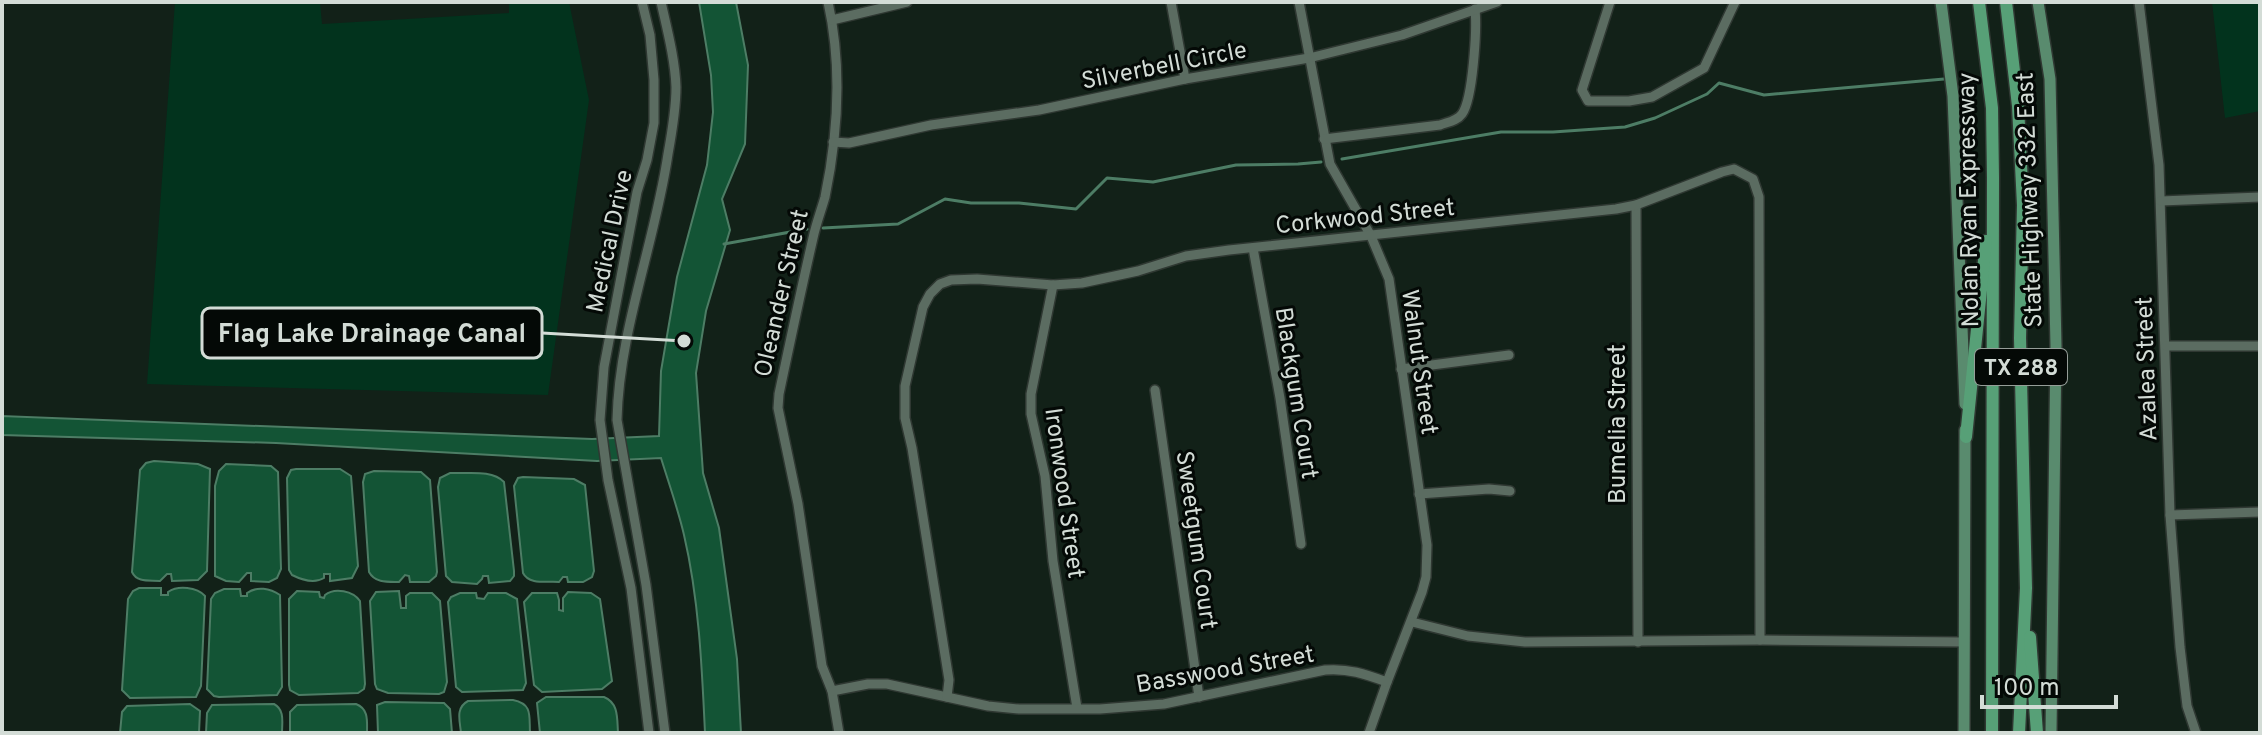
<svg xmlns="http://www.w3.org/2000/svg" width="2262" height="735" font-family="Overpass,sans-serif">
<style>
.green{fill:#02331d}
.water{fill:#135435;stroke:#4d7d65;stroke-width:2}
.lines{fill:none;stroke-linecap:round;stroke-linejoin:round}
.stream{stroke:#4d7d65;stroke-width:3}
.minor-casing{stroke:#2f3832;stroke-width:12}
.major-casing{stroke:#2f3832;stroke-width:14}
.highway-casing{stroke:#2f3832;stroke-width:15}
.minor{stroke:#5b6c61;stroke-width:9}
.major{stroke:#598b6e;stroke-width:11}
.highway{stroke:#57a077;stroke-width:12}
.labels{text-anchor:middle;stroke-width:6;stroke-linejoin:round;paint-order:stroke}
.shield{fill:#040906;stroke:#959d98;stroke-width:2}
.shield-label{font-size:22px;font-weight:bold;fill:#d3dcd6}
.street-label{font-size:24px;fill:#d3dcd6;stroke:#040906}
.leader{fill:none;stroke:#d3dcd6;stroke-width:3}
.callout-dot{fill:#d3dcd6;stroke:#040906;stroke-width:3}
.callout{fill:#040906;stroke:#d3dcd6;stroke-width:3}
.callout-label{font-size:26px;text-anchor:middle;font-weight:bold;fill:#d3dcd6}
</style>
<rect width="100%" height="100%" fill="#122118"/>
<!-- green -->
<g class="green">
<polygon points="175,2 320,2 322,24 509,13 509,2 569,2 589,100 548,395 147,384"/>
<polygon points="2212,2 2260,2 2260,111 2225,118"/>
</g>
<!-- water -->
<g class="water">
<path d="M699,2H736L748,65L745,144L722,199L730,230L706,311L696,373L703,473L719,528L737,659L741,733H705C702,668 699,599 684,535C678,509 669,484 661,458L597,461L276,443L2,435V416L592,439L659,436L661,371L677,277L707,165L713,112L711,75Z"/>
<path d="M154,461L198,464L210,469L207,571L198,580L172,581L171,574H167L160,581C150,580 137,583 132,572L140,470L146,463Z"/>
<polygon points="226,464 271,466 278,472 281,569 277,578 269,582 251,581 251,573 247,573 239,582 226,581 215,576 215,486 219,471"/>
<path d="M296,469H340L351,476L358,566L352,578L330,581V574H324V578C314,584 302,580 292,575L289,570L287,478L291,470Z"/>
<path d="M374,471L421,472L430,480L437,572L436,576L429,582H410L409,576L405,575L399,582C387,582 375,583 369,572L363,482L365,474Z"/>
<path d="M450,473C467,474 492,469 504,482L514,571V576L510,581L489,583L488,576H483L482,579L477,584L452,582L446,576L438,487L440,478Z"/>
<path d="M523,477L574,479L585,485L594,571L592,577L583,582H568L567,577H563L559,582C547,581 529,585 523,573L514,486L518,478Z"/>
<path d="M139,588H161V595H168V592C178,585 197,587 205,596L201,686L196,697L130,698L122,690L128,599L133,591Z"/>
<path d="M224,589H240L241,596H247V593C257,586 270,588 280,595L282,687L277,695L219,697L214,696L207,689L211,599L215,593Z"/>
<path d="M297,591L319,592L320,597L324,598L325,595C335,587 353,591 360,601L365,684L364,689L358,693L299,695L290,690L289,685V599Z"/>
<polygon points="399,591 401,608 406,608 406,596 410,593 432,593 440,601 447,682 444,692 439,694 388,693 377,689 375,684 370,601 376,592"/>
<polygon points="568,592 591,593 600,599 612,681 602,689 542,692 534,685 524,602 532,593 557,593 559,600 559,610 563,611 563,598"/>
<polygon points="460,593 476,593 477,598 484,599 488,593 506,593 517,599 526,683 523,690 462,692 456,687 448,602 451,597"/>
<path d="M546,697H604C619,703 617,719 618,733H540L537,703Z"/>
<path d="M513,700C533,704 529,716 530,733H461C460,721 455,708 468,701Z"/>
<polygon points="385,702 444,703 450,709 452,733 378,733 377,705"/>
<polygon points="190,704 200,711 199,733 120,733 122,712 127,706"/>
<path d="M274,704C285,710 282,722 282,733H206L207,713L212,705Z"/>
<path d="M356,704C369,709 367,721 367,733H290V712L297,705Z"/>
</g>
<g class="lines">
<!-- stream -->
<g class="stream">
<polyline points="1342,159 1501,132 1553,132 1625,127 1655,118 1707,94 1719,83 1764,95 1944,79"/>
<polyline points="823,228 898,224 945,199 971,203 1019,203 1076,209 1107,178 1153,182 1236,165 1298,164 1321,162"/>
<polyline points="724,244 807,229"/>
</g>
<!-- minor casing -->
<g class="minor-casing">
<g id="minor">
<polyline points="642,2 650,35 654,80 654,123 647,160 637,192 604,367 600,420 608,480 631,588 649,733"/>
<path d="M661,2C667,29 675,59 676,87C676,109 672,132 668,154C655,243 619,330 617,420L646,585L665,733"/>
<path d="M828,2C842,65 838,134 825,197C821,211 816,224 813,238C801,290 790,342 779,394L778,408L798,504L822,666L832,691L839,733"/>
<polyline points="1171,2 1185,79"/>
<polyline points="1299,2 1330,164 1371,236 1389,279 1427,545 1426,577 1422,592 1387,682 1369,733"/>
<polyline points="1610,2 1582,90 1588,101 1629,101 1652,97 1704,68 1735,2"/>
<polyline points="2139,2 2159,165 2170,515 2180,647 2187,706 2196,733"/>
<polyline points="832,20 907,2"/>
<path d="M1324,139L1440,125C1448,122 1457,121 1462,114C1473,99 1477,29 1475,9"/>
<polyline points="833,142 849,143 931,125 1039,110 1185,79 1309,58 1402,35 1497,2"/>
<polyline points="2161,201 2260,197"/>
<polyline points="1636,205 1638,642"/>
<polyline points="1253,248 1280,398 1301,544"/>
<polyline points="1053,285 1031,394 1031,414 1045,476 1053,561 1077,708"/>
<polyline points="2166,346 2260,346"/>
<polyline points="1401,369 1509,355"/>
<polyline points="1155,390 1199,697"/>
<polyline points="1419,494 1489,489 1510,491"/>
<polyline points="2170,515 2260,512"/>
<polyline points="1412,622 1468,636 1525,642 1760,640 1964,642"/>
<path d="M832,691L868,684H887L988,706L1019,709H1100L1164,704L1325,670C1348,668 1365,674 1387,682"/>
<polyline points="947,697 949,680 912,448 905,418 905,386 923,307 930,294 940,284 951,280 977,279 1053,285 1082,283 1138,271 1186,256 1229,250 1616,209 1636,205 1722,172 1734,169 1753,179 1759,197 1760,640"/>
</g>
</g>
<!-- major casing -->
<g class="major-casing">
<g id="major">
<polyline points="1941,2 1953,96 1965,404"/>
<polyline points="2038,2 2050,79 2056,346 2051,733"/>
<polyline points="1964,733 1965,430"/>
</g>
</g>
<!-- highway casing -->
<g class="highway-casing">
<g id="highway">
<polyline points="1979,2 1992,108 1993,178 1992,733"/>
<polyline points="2006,2 2018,106 2023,205 2020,338 2026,588 2019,733"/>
<polyline points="1966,437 1986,241"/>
<polyline points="2030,637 2037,733"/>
</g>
</g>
<!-- minor -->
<use href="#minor" class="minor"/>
<!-- major -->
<use href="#major" class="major"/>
<!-- highway -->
<use href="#highway" class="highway"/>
</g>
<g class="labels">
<!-- shield labels -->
<rect class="shield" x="1975" y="349" width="92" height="36" rx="6"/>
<g class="shield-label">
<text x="2021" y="375">TX 288</text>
</g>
<!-- street labels -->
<g class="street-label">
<text transform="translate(1164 65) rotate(-11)" y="8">Silverbell Circle</text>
<text transform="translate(1968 200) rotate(-91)" y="8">Nolan Ryan Expressway</text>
<text transform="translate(2029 200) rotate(-92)" y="8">State Highway 332 East</text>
<text transform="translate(1365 216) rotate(-6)" y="8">Corkwood Street</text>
<text transform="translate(609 241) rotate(-78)" y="8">Medical Drive</text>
<text transform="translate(781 293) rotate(-77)" y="8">Oleander Street</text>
<text transform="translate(1420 362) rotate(82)" y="8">Walnut Street</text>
<text transform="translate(2146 369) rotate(-92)" y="8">Azalea Street</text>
<text transform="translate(1297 393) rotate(81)" y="8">Blackgum Court</text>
<text transform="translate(1617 424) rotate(-90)" y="8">Bumelia Street</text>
<text transform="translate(1065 493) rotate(82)" y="8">Ironwood Street</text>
<text transform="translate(1197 540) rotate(82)" y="8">Sweetgum Court</text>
<text transform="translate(1225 669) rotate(-10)" y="8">Basswood Street</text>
</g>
</g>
<!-- callouts -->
<path class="leader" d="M684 341L542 333"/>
<circle class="callout-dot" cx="684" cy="341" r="8"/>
<rect class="callout" x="202" y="308" width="340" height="50" rx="8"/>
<g class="callout-label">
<text x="372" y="342">Flag Lake Drainage Canal</text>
</g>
<!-- border -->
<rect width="2262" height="735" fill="none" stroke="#d3dcd6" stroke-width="8"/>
<!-- scale -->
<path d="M1982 695v12h134v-12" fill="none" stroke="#d3dcd6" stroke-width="4"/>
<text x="1994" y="695" font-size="24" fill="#d3dcd6" stroke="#040906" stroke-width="6" paint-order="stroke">100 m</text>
</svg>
